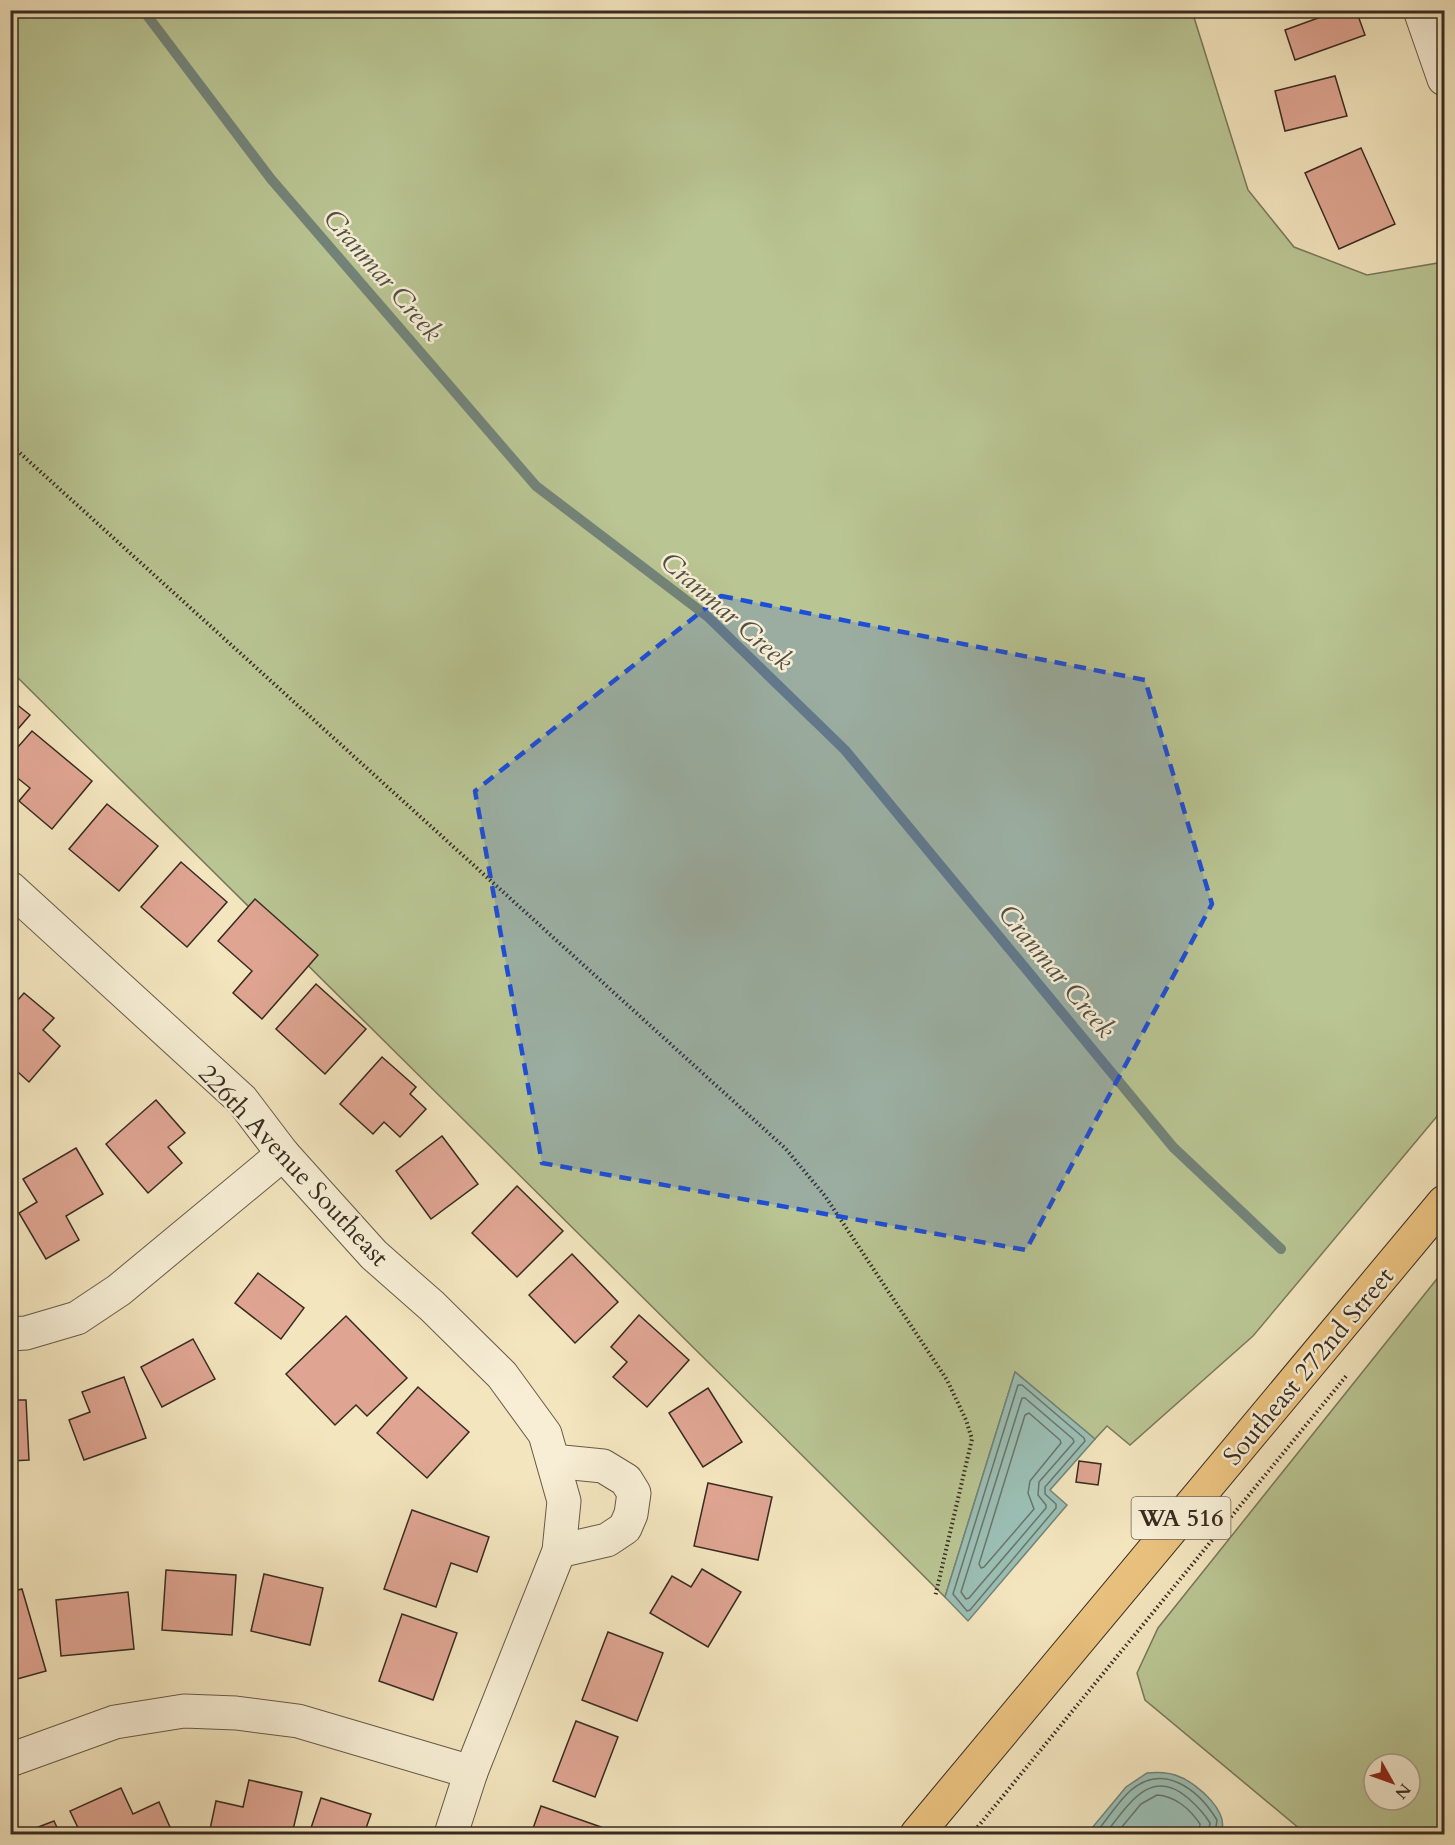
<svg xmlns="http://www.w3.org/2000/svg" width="1455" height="1845" font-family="Cardo,serif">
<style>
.green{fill:#b9c593;stroke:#78785a;stroke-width:1.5;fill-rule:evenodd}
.water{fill:#9bbfb5;stroke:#73847a;stroke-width:1.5}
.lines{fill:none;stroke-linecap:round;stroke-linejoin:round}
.shore{stroke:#6a756b;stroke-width:1.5}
.stream{stroke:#73847a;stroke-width:10}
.building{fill:#dfa592;stroke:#382b21;stroke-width:1.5}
.minor-casing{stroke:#675a48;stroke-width:35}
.tertiary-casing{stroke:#675a48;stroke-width:35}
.primary-casing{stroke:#382b21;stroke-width:35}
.path{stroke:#382b21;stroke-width:4;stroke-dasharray:1.5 3;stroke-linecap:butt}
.minor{stroke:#f7eed5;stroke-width:33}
.tertiary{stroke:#f7eed5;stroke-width:33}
.primary{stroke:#eac27f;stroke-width:33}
.marked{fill:#1d4ed8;fill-opacity:0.2;stroke:#1d4ed8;stroke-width:4.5;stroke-dasharray:12 8;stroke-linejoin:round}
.labels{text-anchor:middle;stroke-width:5;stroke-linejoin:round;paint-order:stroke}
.shield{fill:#f7eed5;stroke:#716657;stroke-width:1.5}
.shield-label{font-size:24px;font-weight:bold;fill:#382b21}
.street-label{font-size:26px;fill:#382b21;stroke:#f7eed5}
.water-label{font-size:27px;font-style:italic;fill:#515046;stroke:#f7eed5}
</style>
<rect width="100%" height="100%" fill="#f3e5be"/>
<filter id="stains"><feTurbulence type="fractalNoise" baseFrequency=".00333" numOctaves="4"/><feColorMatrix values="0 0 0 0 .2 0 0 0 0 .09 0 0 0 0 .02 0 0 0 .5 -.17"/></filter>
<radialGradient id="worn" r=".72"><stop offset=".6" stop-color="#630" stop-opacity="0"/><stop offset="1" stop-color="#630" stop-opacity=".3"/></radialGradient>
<!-- green -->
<g class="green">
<polygon points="10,11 1192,11 1248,190 1294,247 1367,275 1444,262 1444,1108 1253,1336 1130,1445 1107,1426 1095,1439 1015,1372 945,1597 11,671"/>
<path d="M1444,1270V1834H1306L1145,1700L1137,1673L1158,1628ZM1374,1764H1410V1800H1374Z"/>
</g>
<!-- water -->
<g class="water">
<polygon points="1015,1372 1095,1439 1050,1490 1067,1505 968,1621 945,1597"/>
<path d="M1147,1773C1159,1772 1170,1772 1180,1777C1198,1784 1232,1814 1220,1834H1087L1126,1787Z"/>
</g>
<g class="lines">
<!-- shore -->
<g class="shore">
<polygon points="1018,1385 1022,1385 1084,1438 1085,1441 1045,1487 1045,1494 1056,1504 1056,1508 970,1610 967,1611 953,1594"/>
<polygon points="1022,1398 1025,1398 1073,1439 1074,1442 1039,1482 1038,1495 1046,1505 1046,1508 969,1598 966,1599 961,1592"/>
<polygon points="1029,1413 1060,1440 1061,1443 1030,1481 1028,1493 1034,1509 984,1567 981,1568 979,1564 1025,1415"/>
<path d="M1095,1834C1106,1821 1117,1803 1130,1791C1163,1762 1198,1789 1217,1820L1215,1834"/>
<path d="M1105,1834C1127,1807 1150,1765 1188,1798C1197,1806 1204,1813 1210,1823L1208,1834"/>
<path d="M1116,1834L1141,1804L1157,1795C1175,1796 1190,1809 1200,1824L1199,1834"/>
</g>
<!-- stream -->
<polyline class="stream" points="143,10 271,179 536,486 707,616 845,750 1173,1147 1281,1249"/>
</g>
<!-- building -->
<g class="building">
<polygon points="1340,10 1356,10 1365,35 1295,60 1285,30"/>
<polygon points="1335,76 1347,116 1285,131 1275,91"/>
<polygon points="1361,148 1395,224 1339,249 1305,173"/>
<polygon points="10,699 30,715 10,738"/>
<polygon points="32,731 92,781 52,829 19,801 30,788 10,772 10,756"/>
<polygon points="107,804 158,846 119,891 69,849"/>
<polygon points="181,862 227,902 187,947 141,907"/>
<polygon points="255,899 318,955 262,1019 233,993 252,971 218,941"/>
<polygon points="316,984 366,1029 325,1074 276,1029"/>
<polygon points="24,993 54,1018 43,1030 60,1046 29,1082 10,1065 10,1009"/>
<polygon points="382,1057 416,1087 410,1094 426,1109 400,1137 384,1122 373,1134 340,1104"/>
<polygon points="156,1100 185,1133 168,1147 182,1163 148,1193 106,1144"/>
<polygon points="442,1136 478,1184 431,1219 396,1171"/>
<polygon points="76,1148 103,1194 66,1216 79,1240 46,1259 19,1213 37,1202 23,1179"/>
<polygon points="517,1186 563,1231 517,1277 472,1233"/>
<polygon points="572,1254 618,1302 575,1343 529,1295"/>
<polygon points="258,1273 304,1308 281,1339 235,1303"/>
<polygon points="639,1315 689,1360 647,1407 613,1377 627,1362 611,1347"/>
<polygon points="346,1316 407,1378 367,1416 356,1405 335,1425 286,1374"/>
<polygon points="193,1339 215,1379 162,1407 141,1367"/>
<polygon points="124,1377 146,1438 84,1460 69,1420 90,1412 82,1392"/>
<polygon points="418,1387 469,1432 427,1478 377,1433"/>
<polygon points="708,1388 742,1442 703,1467 669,1413"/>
<polygon points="10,1400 26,1400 29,1460 10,1461"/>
<polygon points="1079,1461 1101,1464 1098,1485 1076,1482"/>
<polygon points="708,1483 772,1497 758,1560 694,1546"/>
<polygon points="412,1510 489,1537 477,1572 451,1563 436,1607 384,1589"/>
<polygon points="702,1569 741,1592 708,1647 650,1613 672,1576 691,1587"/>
<polygon points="166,1570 236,1575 232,1635 162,1630"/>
<polygon points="264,1574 323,1588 310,1645 251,1631"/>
<polygon points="22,1589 46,1671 10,1681 10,1592"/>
<polygon points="128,1592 134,1649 61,1656 56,1600"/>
<polygon points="402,1614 457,1633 433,1700 379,1681"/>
<polygon points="608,1632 663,1653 637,1721 582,1700"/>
<polygon points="576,1721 618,1737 595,1797 553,1781"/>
<polygon points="249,1780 302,1792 292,1834 209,1834 216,1801 243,1807"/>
<polygon points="121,1788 133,1814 159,1802 173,1834 81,1834 70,1811"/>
<polygon points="321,1798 371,1814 364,1834 309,1834"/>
<polygon points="541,1806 601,1827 598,1834 531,1834"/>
<polygon points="54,1821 60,1834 20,1834"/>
</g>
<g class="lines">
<!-- minor casing -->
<g class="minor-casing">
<g id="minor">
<polyline points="10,888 242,1100 283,1154 374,1255 432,1306 502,1375 545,1434 564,1501 559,1551 471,1772 451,1834"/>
<polyline points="10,1334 26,1333 77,1318 119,1290 283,1154"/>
<polyline points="553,1461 603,1466 626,1480 634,1493 631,1514 625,1528 607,1540 559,1551"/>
<polyline points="10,1760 115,1722 184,1711 236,1713 298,1721 471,1772"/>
</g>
</g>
<!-- tertiary casing -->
<g class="tertiary-casing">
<polyline id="tertiary" points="1420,10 1444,79"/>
</g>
<!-- primary casing -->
<g class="primary-casing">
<polyline id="primary" points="917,1834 1444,1202"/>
</g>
<!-- path -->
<g class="path">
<polyline points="10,444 785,1148 825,1196 947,1380 966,1420 972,1439 935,1597"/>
<polyline points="972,1834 1347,1375"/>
</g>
<!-- minor -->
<use href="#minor" class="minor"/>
<!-- tertiary -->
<use href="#tertiary" class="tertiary"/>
<!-- primary -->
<use href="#primary" class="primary"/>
</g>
<!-- marked area -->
<path class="marked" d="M721,596L1145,680L1212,904L1026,1250L542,1163L475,791Z"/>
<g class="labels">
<!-- shield labels -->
<rect class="shield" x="1131.5" y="1497" width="99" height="42" rx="4.5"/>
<g class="shield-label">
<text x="1181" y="1526">WA 516</text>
</g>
<!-- street labels -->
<g class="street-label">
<text transform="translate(294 1165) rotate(47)" y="9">226th Avenue Southeast</text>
<text transform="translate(1308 1366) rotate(-50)" y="9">Southeast 272nd Street</text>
</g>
<!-- water labels -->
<g class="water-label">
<text transform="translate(383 275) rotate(49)" y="9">Cranmar Creek</text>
<text transform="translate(727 611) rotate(41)" y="9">Cranmar Creek</text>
<text transform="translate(1057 971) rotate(50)" y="9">Cranmar Creek</text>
</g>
</g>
<!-- margin -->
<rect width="1455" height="1845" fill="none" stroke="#f3e5be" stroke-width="36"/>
<rect x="12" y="12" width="1431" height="1821" fill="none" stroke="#382b21" stroke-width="3"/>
<rect x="18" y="18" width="1419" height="1809" fill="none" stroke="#382b21" stroke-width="1.5"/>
<!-- north arrow -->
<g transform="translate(1392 1782) rotate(130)"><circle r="28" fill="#f7eed5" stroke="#aba08d" stroke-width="1.5"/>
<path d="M0-4.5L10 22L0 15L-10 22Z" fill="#8f2418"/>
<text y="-9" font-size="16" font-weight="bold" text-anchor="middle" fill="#382b21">N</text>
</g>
<rect width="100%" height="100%" filter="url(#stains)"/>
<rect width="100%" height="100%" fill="url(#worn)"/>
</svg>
